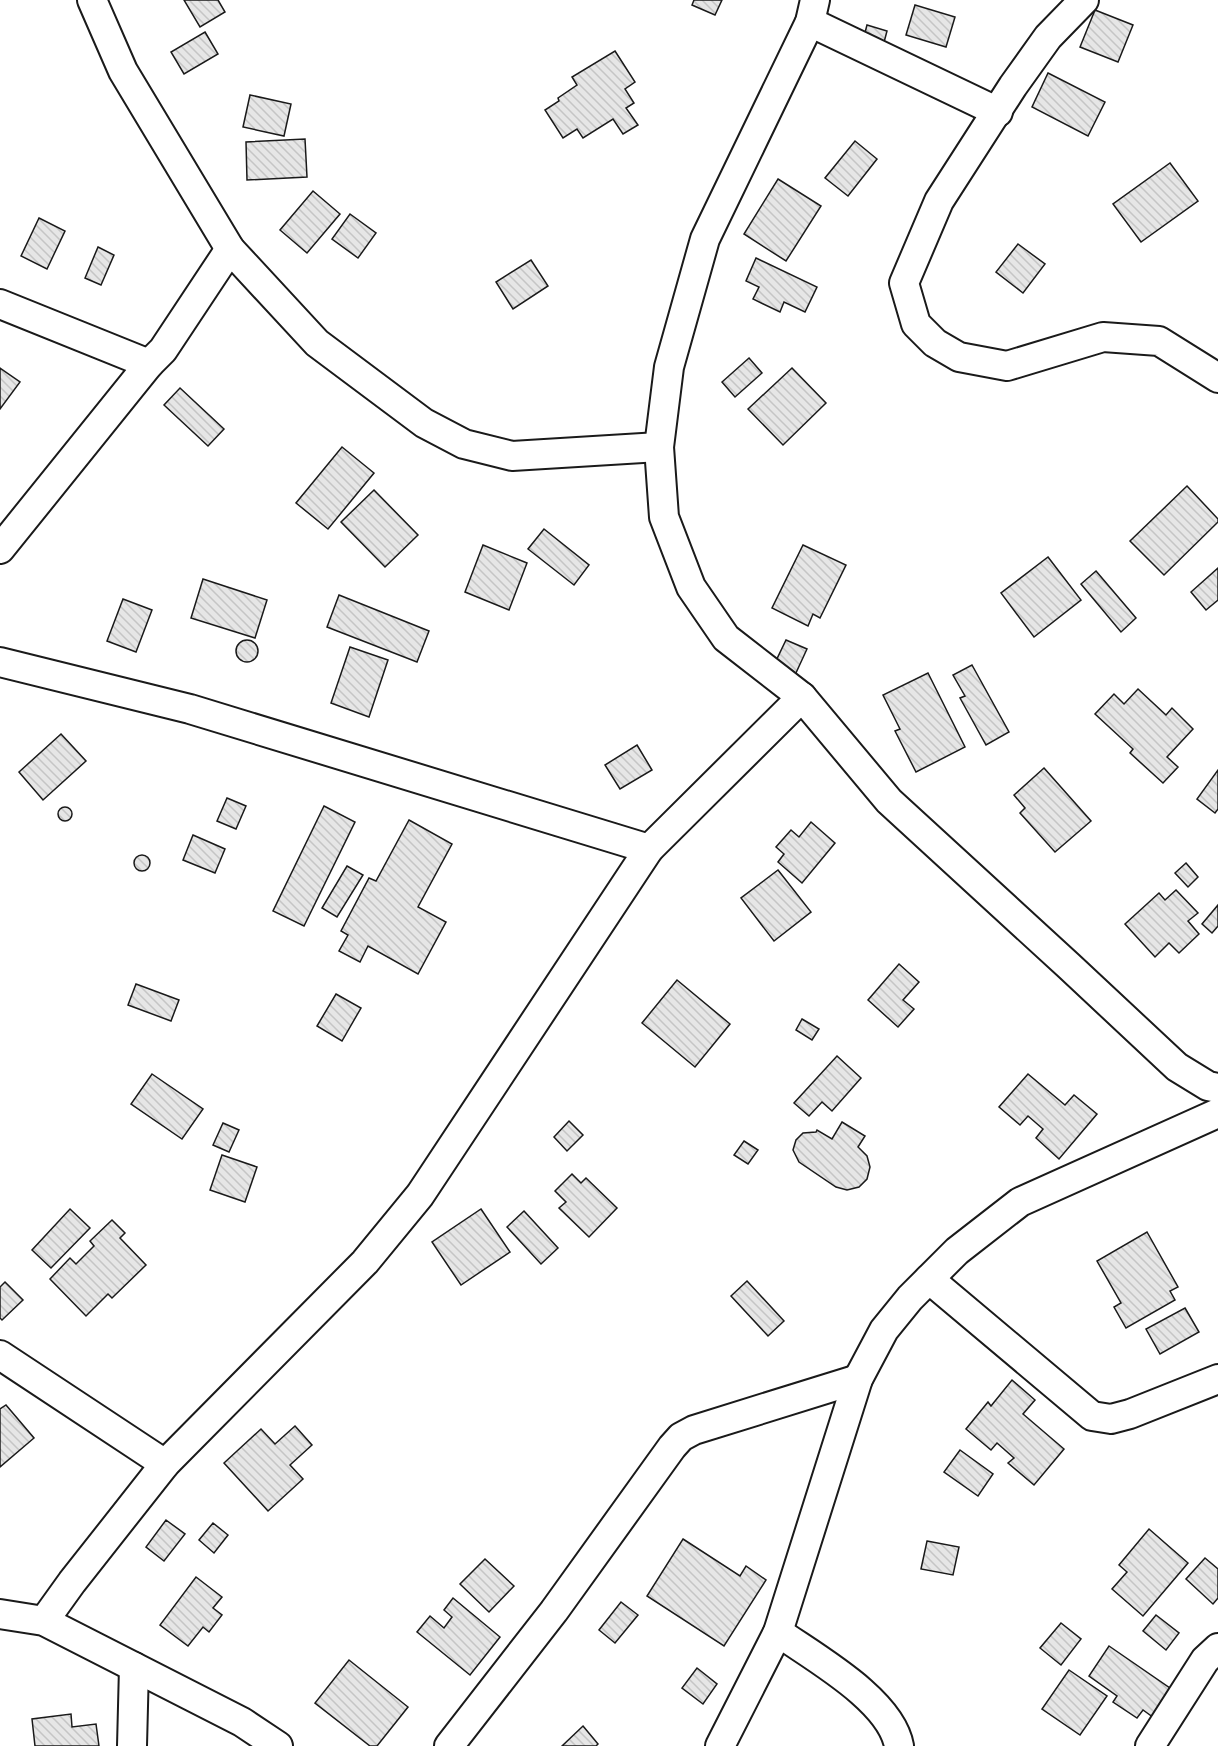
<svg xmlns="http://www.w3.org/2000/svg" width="1218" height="1746" font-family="Rubik,sans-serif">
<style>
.building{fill:url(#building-back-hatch);stroke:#1a1a1a;stroke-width:1.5}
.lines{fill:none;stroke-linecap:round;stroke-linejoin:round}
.minor-casing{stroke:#1a1a1a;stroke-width:32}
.minor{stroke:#fff;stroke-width:28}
</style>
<defs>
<pattern id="building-back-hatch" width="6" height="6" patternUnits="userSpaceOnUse" patternTransform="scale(1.5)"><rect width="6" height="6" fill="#e6e6e6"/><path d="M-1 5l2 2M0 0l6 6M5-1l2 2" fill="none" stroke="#c5c5c5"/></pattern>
</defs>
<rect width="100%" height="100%" fill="#fff"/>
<!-- building -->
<g class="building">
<polygon points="184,0 218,0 225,12 200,27"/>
<polygon points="694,0 722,0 715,15 692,5"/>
<polygon points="915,5 955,17 946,47 906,35"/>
<polygon points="1095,10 1133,25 1118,62 1080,47"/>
<polygon points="867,25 887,31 882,50 862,44"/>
<polygon points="205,32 218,54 184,74 171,52"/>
<polygon points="615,51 635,82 625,89 634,103 626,108 638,125 623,134 613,119 583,138 577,129 563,138 545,110 559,101 558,98 577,85 572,77"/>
<polygon points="1048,73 1105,102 1088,136 1032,107"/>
<polygon points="250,95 291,104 284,136 243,127"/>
<polygon points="305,139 307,177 247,180 246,142"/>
<polygon points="855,141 877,159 848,196 825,178"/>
<polygon points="1170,163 1198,201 1141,242 1113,204"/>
<polygon points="778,179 821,206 786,261 744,234"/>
<polygon points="313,191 340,214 307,253 280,230"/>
<polygon points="350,214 376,233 358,258 332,239"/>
<polygon points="39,218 65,231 47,269 21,256"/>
<polygon points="1018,244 1045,264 1023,293 996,272"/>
<polygon points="98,247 114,255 101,285 85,278"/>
<polygon points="756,258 817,287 805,312 784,302 780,312 753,299 759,287 746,281"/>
<polygon points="531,260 548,286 513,309 496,282"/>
<polygon points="749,358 762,373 735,397 722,382"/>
<polygon points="0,368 20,382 0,409"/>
<polygon points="792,368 826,403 783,445 748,409"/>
<polygon points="180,388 224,429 208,446 164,405"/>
<polygon points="342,447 374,473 328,529 296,503"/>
<polygon points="1187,486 1218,519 1218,522 1164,575 1130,541"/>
<polygon points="374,490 418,535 385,567 341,522"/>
<polygon points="544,529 589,565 574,585 528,549"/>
<polygon points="483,545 527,563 509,610 465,592"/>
<polygon points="803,545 846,565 820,618 813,614 808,626 772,608"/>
<polygon points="1048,557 1081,600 1034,637 1001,593"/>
<polygon points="1218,568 1218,600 1206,610 1191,592"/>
<polygon points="1096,571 1136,618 1121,632 1081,584"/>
<polygon points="203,579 267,600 255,638 191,618"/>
<polygon points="339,595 429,631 417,662 327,627"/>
<polygon points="123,599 152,610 136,652 107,641"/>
<circle cx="247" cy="651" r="11"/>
<polygon points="786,640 807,649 795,675 774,665"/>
<polygon points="350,647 388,660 369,717 331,703"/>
<polygon points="972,665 1009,732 986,745 960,698 965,696 953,675"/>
<polygon points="928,673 965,747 916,772 895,731 900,729 883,695"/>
<polygon points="1138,689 1166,715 1172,708 1193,729 1167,757 1178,767 1163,783 1130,753 1133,749 1095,714 1114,694 1124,704"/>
<polygon points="61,734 86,761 43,800 19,772"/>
<polygon points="637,745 652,770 620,789 605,765"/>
<polygon points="1044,768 1091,821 1055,852 1020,813 1025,808 1014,795"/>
<polygon points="1218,770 1218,809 1215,813 1197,799"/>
<polygon points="227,798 246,806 236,829 217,821"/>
<polygon points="324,806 355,822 304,926 273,911"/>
<circle cx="65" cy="814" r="7"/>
<polygon points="409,820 452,844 418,907 446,922 418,974 368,946 360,962 339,951 348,935 341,931 369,878 376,881"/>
<polygon points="811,822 835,843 802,883 778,862 784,854 776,847 791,830 799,837"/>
<polygon points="193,835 225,849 215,873 183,860"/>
<circle cx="142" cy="863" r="8"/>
<polygon points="1186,863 1198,877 1188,887 1175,873"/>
<polygon points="347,866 363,875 337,917 322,908"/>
<polygon points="778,870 811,912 774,941 741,898"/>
<polygon points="1176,890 1198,913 1188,921 1199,934 1179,953 1169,943 1155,957 1125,924 1159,893 1165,900"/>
<polygon points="1218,905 1218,926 1212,933 1202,924"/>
<polygon points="899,964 919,982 903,1000 914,1009 898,1027 868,1000"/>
<polygon points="677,980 730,1024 695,1067 642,1023"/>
<polygon points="136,984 179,1000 171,1021 128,1005"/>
<polygon points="336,994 361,1008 342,1041 317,1026"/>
<polygon points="802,1019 819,1029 812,1040 796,1030"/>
<polygon points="837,1056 861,1078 832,1111 822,1102 809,1116 794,1103"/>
<polygon points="152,1074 203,1109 182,1139 131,1104"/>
<polygon points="1028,1074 1065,1105 1074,1095 1097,1114 1059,1159 1036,1138 1043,1129 1028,1116 1020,1125 999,1107"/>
<polygon points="569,1121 583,1135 567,1151 554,1137"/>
<polygon points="842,1122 865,1136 858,1147 867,1156 870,1167 867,1179 859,1187 847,1190 836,1187 799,1162 793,1150 796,1140 803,1133 816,1132 817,1130 832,1139"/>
<polygon points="223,1123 239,1130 229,1152 213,1145"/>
<polygon points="744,1141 758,1150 748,1164 734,1155"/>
<polygon points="222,1155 257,1167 245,1202 210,1190"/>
<polygon points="572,1174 581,1183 586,1178 617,1208 589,1237 559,1208 566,1202 555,1191"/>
<polygon points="70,1209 90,1228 51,1268 32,1250"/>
<polygon points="481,1209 510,1252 461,1285 432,1242"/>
<polygon points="524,1211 558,1248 541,1264 507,1227"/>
<polygon points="112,1220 125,1233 120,1238 146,1265 112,1298 108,1294 86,1316 50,1279 70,1258 76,1264 94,1246 90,1241"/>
<polygon points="1147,1232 1178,1287 1170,1291 1175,1300 1126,1328 1114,1307 1121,1303 1097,1261"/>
<polygon points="747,1281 784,1321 768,1336 731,1296"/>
<polygon points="5,1282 23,1300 2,1320 0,1318 0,1287"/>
<polygon points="1185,1308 1199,1332 1160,1354 1146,1329"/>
<polygon points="1012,1380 1035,1400 1023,1414 1064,1449 1034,1485 1008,1463 1014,1458 997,1443 991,1450 966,1429 988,1402 991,1406"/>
<polygon points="6,1405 34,1438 0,1467 0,1409"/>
<polygon points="295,1426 312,1445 290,1465 303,1479 268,1511 224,1463 261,1429 275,1444"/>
<polygon points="960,1450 993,1474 978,1496 944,1472"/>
<polygon points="166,1520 185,1534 164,1561 146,1547"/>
<polygon points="213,1523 228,1535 214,1553 199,1540"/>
<polygon points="1149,1529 1188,1563 1143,1616 1112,1589 1127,1572 1119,1565"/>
<polygon points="683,1539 740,1576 746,1566 766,1580 724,1646 647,1596"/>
<polygon points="927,1541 959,1547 953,1575 921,1569"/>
<polygon points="1205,1558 1218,1569 1218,1598 1213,1604 1186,1579"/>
<polygon points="485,1559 514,1586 489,1612 460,1584"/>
<polygon points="196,1577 222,1597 213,1608 222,1615 209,1632 203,1627 188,1646 160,1625"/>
<polygon points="453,1598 500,1637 470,1675 417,1632 430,1616 444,1628 452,1617 444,1610"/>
<polygon points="621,1602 638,1615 615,1643 599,1630"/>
<polygon points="1156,1615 1179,1633 1166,1650 1143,1631"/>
<polygon points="1061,1623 1081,1639 1061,1665 1040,1648"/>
<polygon points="1109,1646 1180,1695 1161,1723 1143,1710 1137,1718 1113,1702 1117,1696 1089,1676"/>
<polygon points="349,1660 408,1707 377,1746 370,1746 315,1703"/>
<polygon points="697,1668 717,1684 703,1704 682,1688"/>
<polygon points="1069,1670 1107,1696 1080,1735 1042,1709"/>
<polygon points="71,1714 72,1727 96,1724 99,1746 35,1746 32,1719"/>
<polygon points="583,1726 598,1744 596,1746 562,1746"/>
</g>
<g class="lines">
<!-- minor casing -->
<g class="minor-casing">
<g id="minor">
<polyline points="92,0 123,71 230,249 317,343 424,423 464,444 512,456 659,447"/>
<polyline points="815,0 810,22 705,239 669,367 659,447 664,517 691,587 726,638 802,697 889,801 1069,966 1177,1067 1208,1086 1218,1088"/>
<polyline points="1084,0 1048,37 1013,86 939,201 904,283 916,324 935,343 959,357 1007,366 1103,337 1159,341 1218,378"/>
<polyline points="810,22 998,112"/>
<polyline points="0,304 149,364"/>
<polyline points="0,549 149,364 163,350 230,249"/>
<polyline points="0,662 190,709 649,849"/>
<polyline points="929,1279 1092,1416 1111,1419 1130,1414 1218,1379"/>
<polyline points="0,1355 165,1464"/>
<polyline points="0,1614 44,1621 242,1722 278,1746"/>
<polyline points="44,1621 72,1582 165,1464 365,1262 420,1195 649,849 802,697"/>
<path d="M778,1632C815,1658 891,1700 899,1746"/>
<polyline points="132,1746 134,1667"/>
<polyline points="449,1746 554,1611 672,1447 681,1437 694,1430 858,1379"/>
<polyline points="720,1746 778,1632 858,1379 884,1330 910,1298 957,1251 1020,1202 1218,1113"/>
<polyline points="1150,1746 1205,1660 1218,1648"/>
</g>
</g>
<!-- minor -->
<use href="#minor" class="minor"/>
</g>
</svg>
